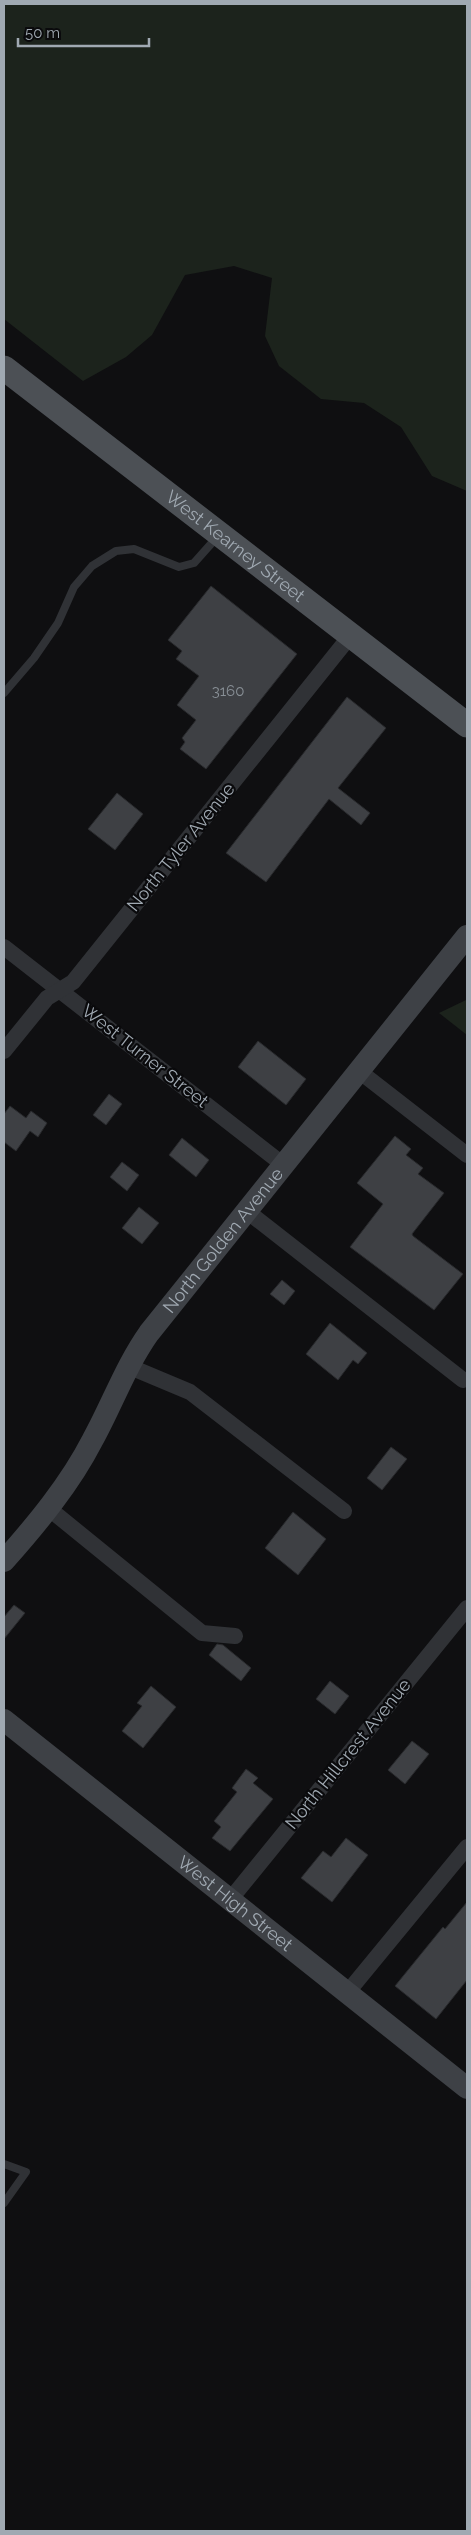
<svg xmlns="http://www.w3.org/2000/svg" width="471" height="2535" font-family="Raleway,sans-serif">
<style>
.green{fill:#1c231c}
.building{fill:#3e4044;stroke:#292a2d}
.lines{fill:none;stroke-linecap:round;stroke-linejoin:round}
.lane{stroke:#303236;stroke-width:8}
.street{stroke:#303236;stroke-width:16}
.secondary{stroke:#3e4146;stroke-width:22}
.primary{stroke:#4c5055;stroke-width:25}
.labels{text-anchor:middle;stroke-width:4.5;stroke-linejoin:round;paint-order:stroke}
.number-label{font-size:15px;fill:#888f96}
.street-label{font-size:18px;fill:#a0a9b2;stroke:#0a0a0c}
</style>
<rect width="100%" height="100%" fill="#0f0f11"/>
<!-- green -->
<g class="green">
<polygon points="4,4 467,4 467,491 432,476 401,427 364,403 321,399 279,366 265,336 272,278 234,266 185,275 152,335 126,357 83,381 4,319"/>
<polygon points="466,1000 467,1001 467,1035 439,1013"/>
</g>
<!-- building -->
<g class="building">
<polygon points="211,586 297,654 206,769 180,749 185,742 182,738 196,720 177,705 199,676 176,659 182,651 168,640"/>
<polygon points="347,697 386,728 338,788 370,813 361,825 329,799 266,882 226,853"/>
<polygon points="117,793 143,814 115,850 88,829"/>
<polygon points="258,1041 306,1079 286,1105 238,1067"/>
<polygon points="109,1094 122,1104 106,1125 93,1115"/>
<polygon points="10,1106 26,1118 31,1111 47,1123 38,1137 30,1131 16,1151 4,1142 4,1114"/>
<polygon points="395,1136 411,1149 406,1155 423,1168 418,1174 444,1193 412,1234 413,1236 463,1274 434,1310 350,1247 383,1204 357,1183"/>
<polygon points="182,1138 209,1160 196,1177 169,1155"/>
<polygon points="122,1162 139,1175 127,1191 110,1177"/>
<polygon points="139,1207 159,1223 142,1244 122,1228"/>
<polygon points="282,1280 295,1291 284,1305 270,1294"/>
<polygon points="330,1323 367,1353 358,1364 353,1360 338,1380 306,1354"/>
<polygon points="391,1447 407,1459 382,1490 367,1478"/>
<polygon points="293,1512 326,1539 298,1575 265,1548"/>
<polygon points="14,1605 25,1613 4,1639 4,1617"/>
<polygon points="217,1644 223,1645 251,1668 241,1681 209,1655"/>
<polygon points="330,1681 349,1696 335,1714 316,1699"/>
<polygon points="151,1686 176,1707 143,1748 122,1731 142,1706 137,1703"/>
<polygon points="412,1741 429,1754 405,1784 388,1770"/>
<polygon points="246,1769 258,1778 253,1783 273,1799 230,1851 212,1838 221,1827 214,1821 237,1792 232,1788"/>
<polygon points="346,1838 368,1855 332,1902 301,1878 323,1851 331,1857"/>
<polygon points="467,1902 467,1980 436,2019 395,1986 443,1927 445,1929"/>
</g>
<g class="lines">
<!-- lane -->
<g class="lane">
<polyline points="4,693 34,658 58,623 74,587 92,566 116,551 134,549 179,567 194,563 218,536"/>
<polyline points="4,2164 26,2172 4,2203"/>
</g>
<!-- street -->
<g class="street">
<polyline points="4,947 285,1166"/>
<polyline points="4,1051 47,998 73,982 351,635"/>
<polyline points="359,1071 467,1155"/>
<polyline points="248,1212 463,1380"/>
<polyline points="128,1366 190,1392 344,1511"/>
<polyline points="47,1507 202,1633 235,1636"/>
<polyline points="229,1901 467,1608"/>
<polyline points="347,1993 467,1847"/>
</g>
<!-- secondary -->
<g class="secondary">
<path id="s1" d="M4,1561C36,1525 70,1484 92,1441C112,1405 125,1367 149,1333L467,936"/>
<path id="s2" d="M4,1720L467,2088"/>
</g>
<!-- primary -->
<path class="primary" id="s3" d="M4,368L467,725"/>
</g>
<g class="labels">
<!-- number labels -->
<g class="number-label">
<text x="228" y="696">3160</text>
</g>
<!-- street labels -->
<g class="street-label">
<text dy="6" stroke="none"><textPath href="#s3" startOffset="292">West Kearney Street</textPath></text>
<text transform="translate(181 847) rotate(-51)" y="6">North Tyler Avenue</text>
<text transform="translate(145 1056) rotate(38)" y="6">West Turner Street</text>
<text dy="6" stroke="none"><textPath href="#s1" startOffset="390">North Golden Avenue</textPath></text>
<text transform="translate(348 1754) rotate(-51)" y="6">North Hillcrest Avenue</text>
<text dy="6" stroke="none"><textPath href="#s2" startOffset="295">West High Street</textPath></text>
</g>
</g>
<!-- border -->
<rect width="471" height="2535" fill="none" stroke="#a0a9b2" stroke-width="10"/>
<!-- scale -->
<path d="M18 38v8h131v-8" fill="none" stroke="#a0a9b2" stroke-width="2.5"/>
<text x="25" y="38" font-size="15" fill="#a0a9b2" stroke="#0a0a0c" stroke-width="4" paint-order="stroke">50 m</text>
</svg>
